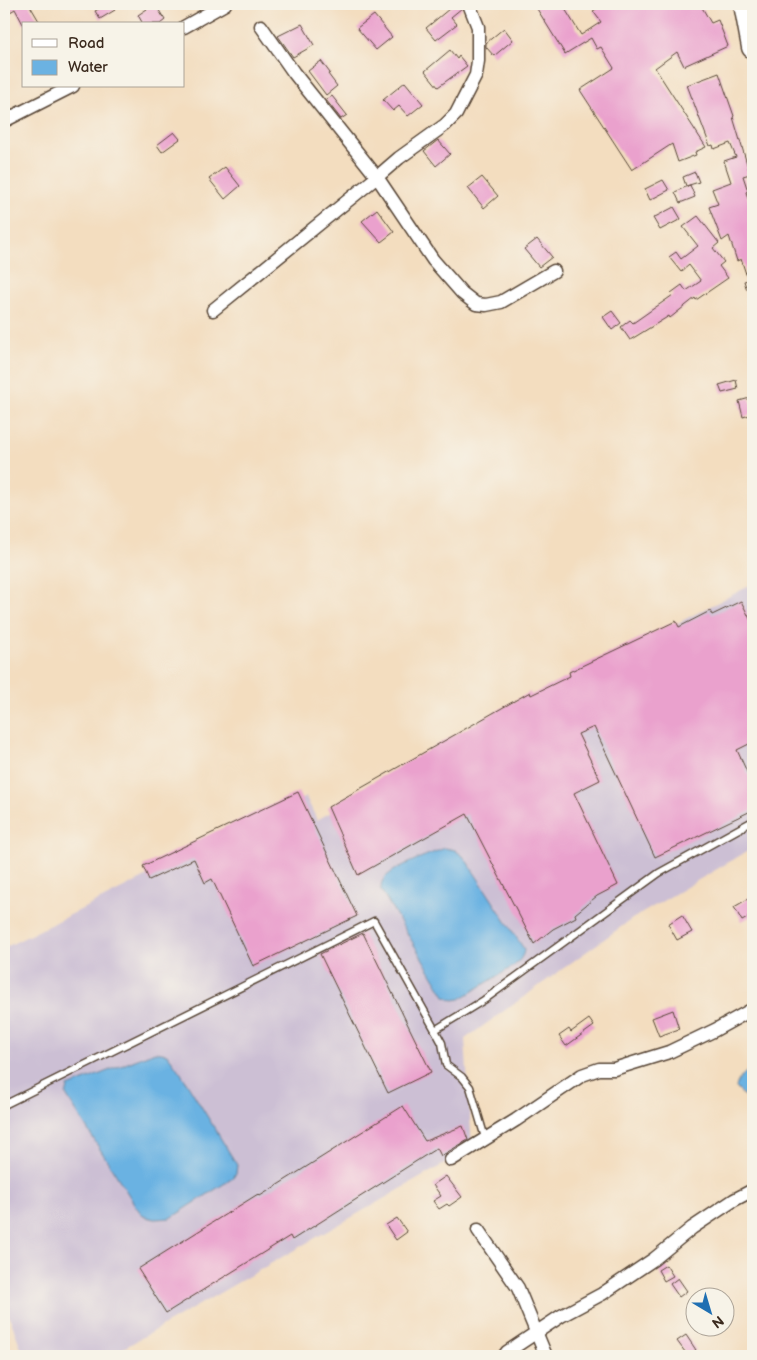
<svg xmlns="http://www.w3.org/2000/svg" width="757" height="1360" font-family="'Balsamiq Sans',sans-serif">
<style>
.industrial{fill:#ccbfd4}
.water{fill:#6bb2e2;stroke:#536e80}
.building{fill:#eaa1cd}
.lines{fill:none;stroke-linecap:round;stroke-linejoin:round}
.lane-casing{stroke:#574536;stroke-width:9}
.street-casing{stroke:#574536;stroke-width:15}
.highway-casing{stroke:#574536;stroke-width:25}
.lane{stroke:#fff;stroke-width:6}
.street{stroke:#fff;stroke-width:12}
.highway{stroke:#fff;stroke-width:22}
</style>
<rect width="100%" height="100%" fill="#f7f3e8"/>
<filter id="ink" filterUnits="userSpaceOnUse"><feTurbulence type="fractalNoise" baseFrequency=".02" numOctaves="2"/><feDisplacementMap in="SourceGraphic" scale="10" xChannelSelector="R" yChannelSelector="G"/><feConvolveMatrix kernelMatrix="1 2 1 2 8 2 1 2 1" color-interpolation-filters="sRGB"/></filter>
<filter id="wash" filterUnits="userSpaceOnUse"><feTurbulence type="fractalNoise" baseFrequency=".0096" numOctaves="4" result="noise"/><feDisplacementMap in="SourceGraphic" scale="20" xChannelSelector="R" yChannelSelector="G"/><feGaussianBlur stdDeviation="1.12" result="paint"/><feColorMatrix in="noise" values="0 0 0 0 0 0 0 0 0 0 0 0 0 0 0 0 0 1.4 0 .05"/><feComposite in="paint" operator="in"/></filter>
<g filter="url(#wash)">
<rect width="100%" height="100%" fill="#f3ddbf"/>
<!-- industrial -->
<polygon class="industrial" points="753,584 753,848 632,919 465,1039 472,1148 110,1356 24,1356 4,1302 4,948 306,797 317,820 537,696"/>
<!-- water -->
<g class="water">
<path d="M445,848L455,850L464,857L524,949C524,956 519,961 514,966L460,999L453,1000L445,996L381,890C381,887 381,884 382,882C388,868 431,854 445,848Z"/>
<polygon points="155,1052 167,1054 182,1075 237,1165 236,1173 233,1178 171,1218 155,1219 143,1216 135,1205 66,1095 68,1087"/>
<path d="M753,1067V1105L736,1088C737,1078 746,1072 753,1067Z"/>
</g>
<g id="blocks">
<!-- building -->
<g class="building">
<polygon points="4,4 29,4 39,21 35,24 23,24 15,9 4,16"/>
<polygon points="107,4 111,4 115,10 100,19 95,11"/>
<polygon points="144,4 155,4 165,20 160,24 143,24 138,15 147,9"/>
<polygon points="455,4 461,4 462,8 451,17 457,24 436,40 426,28"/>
<polygon points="534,4 562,4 581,35 601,22 593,11 604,4 700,4 711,23 718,20 728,46 684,66 677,52 655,68 706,147 695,152 696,155 678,162 672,144 632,170 580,90 614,68 601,47 597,49 591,38 565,54"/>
<polygon points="374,15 392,37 376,50 357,28"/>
<polygon points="302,24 314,45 293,57 278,36"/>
<polygon points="504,28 513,40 494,56 486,47 486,43"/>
<polygon points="450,50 457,59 459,56 467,66 438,87 425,71"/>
<polygon points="321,61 330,73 328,74 337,86 326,95 308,71"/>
<polygon points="719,73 734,116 733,117 750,174 743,176 748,191 746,192 753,214 753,291 751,291 751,288 747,290 744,281 748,280 741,259 737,261 729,236 722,241 709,207 718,204 712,189 731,182 724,161 736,157 730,143 714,149 713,145 710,146 687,85"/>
<polygon points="405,82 423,104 408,116 399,106 393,111 383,100"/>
<polygon points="332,96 347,115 341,119 326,100"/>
<polygon points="174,132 180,139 162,152 157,145"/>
<polygon points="438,140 450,154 436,166 424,151"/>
<polygon points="225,167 240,186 225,199 209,179"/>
<polygon points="695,172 699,182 686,186 683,177"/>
<polygon points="482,177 498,196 484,208 468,188"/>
<polygon points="663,180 669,190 650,200 645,189"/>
<polygon points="690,185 695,197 680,203 675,192"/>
<polygon points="674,207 681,219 660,230 653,218"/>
<polygon points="377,209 394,232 381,242 362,221"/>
<polygon points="698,216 719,243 713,248 724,262 719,266 728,278 696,300 695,298 670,318 669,316 630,340 621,327 630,320 633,323 673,295 671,293 682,285 686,291 701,281 689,265 681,272 669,257 676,252 681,259 698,246 683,227"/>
<polygon points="537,239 552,257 539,267 524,249"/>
<polygon points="612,311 621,323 612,330 603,317"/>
<polygon points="736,380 738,389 722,393 719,385"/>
<polygon points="750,398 753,414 743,417 739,401"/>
<polygon points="741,601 753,625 753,742 737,750 753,785 753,810 655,857 594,727 578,734 600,780 574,793 618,885 597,896 575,914 576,917 553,929 534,944 467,814 358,875 328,807 530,692 531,695 570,676 569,672 676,621 679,627 710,611 712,615"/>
<polygon points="298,792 357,916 253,966 212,879 205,883 194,859 149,880 143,866"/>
<polygon points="753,896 753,915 742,921 734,907"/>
<polygon points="682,915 692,932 677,940 668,924"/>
<polygon points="363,933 431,1072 388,1093 320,954"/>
<polygon points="673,1010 679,1029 659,1036 652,1018"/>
<polygon points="589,1019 594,1026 566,1046 559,1036 569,1029 571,1032"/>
<polygon points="403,1106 425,1141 463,1126 468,1140 441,1156 437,1148 292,1240 290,1236 166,1313 138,1269 258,1194 260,1196"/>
<polygon points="446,1176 462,1197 449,1206 447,1204 439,1209 433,1201 441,1196 433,1185"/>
<polygon points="397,1218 407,1232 396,1240 386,1225"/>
<polygon points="666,1265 673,1276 664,1281 658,1270"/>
<polygon points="678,1278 687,1291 679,1297 670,1284"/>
<polygon points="686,1335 696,1350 688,1356 677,1341"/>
</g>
</g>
</g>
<g filter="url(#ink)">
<use href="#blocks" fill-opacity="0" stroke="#574536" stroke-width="1"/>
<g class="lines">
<!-- lane casing -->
<g class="lane-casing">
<g id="lane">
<polyline points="4,1105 374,921 435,1030"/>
<polyline points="485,1138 470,1087 462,1077 446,1065 442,1043 435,1030 484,1000 659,873 753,821"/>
</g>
</g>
<!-- street casing -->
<g class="street-casing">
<g id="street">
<polyline points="469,4 478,27 478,61 476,75 456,114 445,125 399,158 377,177 433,260 462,293 476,304 486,305 501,302 554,271"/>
<polyline points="184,27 225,4"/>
<polyline points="4,121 73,86"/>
<polyline points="213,310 377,177 294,73 261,26"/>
<polyline points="451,1160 516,1120 582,1075 599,1069 614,1069 669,1052 715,1030 753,1009"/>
<polyline points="478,1230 518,1288 546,1356"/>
<polyline points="504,1356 507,1352 561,1316 602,1294 654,1259 692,1228 734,1200 753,1190"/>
</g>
</g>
<!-- highway casing -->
<g class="highway-casing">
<polyline id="highway" points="745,4 753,47"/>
</g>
<!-- lane -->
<use href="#lane" class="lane"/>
<!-- street -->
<use href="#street" class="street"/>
<!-- highway -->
<use href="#highway" class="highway"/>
</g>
</g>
<!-- margin -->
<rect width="757" height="1360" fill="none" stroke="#f7f3e8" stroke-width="20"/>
<!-- legend -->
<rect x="22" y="22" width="162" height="65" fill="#f7f3e8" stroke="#aca397"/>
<rect x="32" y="39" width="25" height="8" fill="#ffffff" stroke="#aca397"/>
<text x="68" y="48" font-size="15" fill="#3b2a1e">Road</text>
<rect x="32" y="60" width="25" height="15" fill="#6bb2e2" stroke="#aca397"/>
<text x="68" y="72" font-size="15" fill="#3b2a1e">Water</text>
<!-- north arrow -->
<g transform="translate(710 1312) rotate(142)"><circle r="24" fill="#f7f3e8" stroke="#aca397"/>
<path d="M0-4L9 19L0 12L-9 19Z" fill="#1f6fb2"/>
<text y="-8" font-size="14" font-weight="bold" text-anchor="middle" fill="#3b2a1e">N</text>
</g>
</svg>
